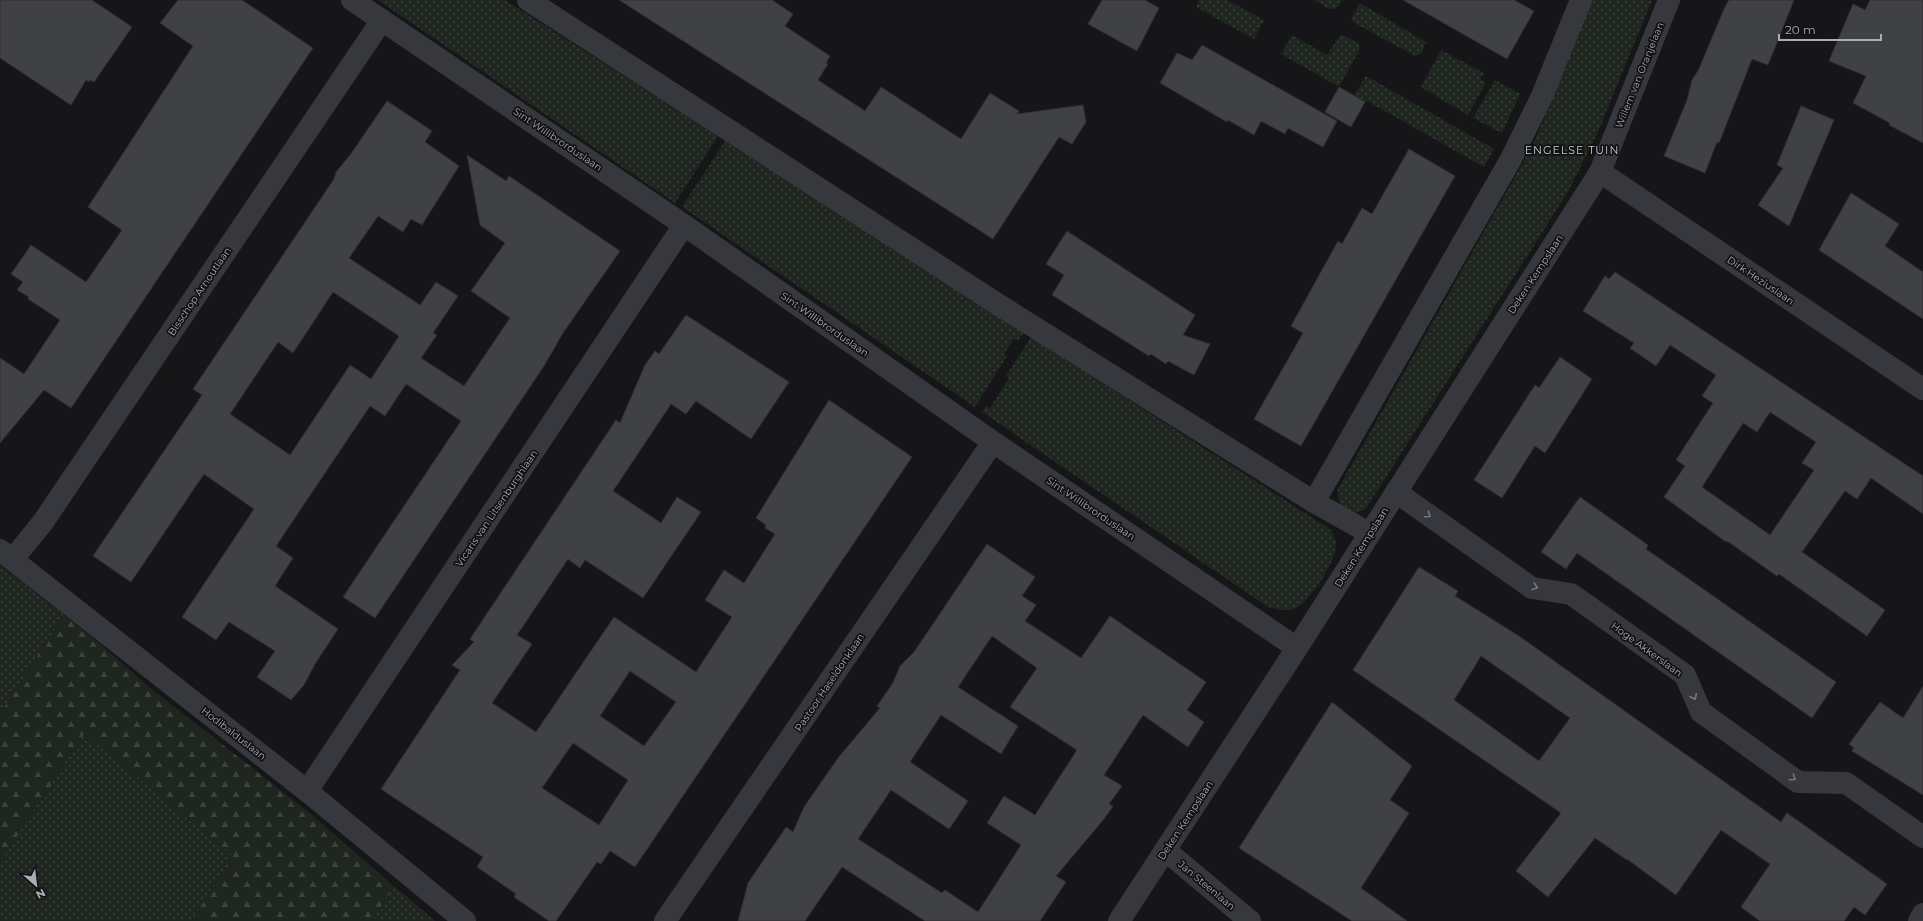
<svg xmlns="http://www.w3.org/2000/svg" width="1923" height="921" font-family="Montserrat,sans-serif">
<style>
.grass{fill:url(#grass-dots)}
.forest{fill:url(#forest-firs)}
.building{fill:#404145;stroke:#303034;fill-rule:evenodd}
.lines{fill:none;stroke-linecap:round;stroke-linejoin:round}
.minor{stroke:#37383d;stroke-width:22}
.oneway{stroke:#757881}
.labels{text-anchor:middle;stroke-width:3.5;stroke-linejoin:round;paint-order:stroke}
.street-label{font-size:10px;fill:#a8adb8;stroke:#111113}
.neighbourhood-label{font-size:11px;letter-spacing:1px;fill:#c9ccd4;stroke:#111113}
</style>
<defs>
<pattern id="grass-dots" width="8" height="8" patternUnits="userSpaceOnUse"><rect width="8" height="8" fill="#1e261f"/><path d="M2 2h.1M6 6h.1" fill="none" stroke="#3c433d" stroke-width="1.8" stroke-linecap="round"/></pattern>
<pattern id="forest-firs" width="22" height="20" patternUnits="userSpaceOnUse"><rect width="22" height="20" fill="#1e261f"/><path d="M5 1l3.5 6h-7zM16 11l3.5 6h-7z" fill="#3c433d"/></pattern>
</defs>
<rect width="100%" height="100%" fill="#161618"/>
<!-- grass -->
<g class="grass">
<polygon points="378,0 505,0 718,136 675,203"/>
<polygon points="1199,0 1227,0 1264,20 1254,39 1196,7"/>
<path d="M1314,0H1342C1334,17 1327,7 1314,0Z"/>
<path d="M1592,0H1652L1598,132L1568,192L1374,496C1370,502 1367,509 1361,511C1346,518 1336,502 1338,489L1533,145Z"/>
<polygon points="1360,3 1426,42 1421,54 1415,56 1353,22 1351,19"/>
<polygon points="1292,35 1327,55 1340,36 1343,35 1358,43 1360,49 1339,87 1281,54"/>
<polygon points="1441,50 1484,73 1480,79 1486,83 1468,115 1421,87"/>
<polygon points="1366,76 1494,149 1484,167 1367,101 1365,102 1354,96"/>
<polygon points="1495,80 1520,94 1502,133 1473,118"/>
<polygon points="725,141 1024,332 1018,341 1014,339 1004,354 1007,356 975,407 682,207"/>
<path d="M1031,337L1330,529C1332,533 1336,538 1336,542C1338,558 1312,599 1298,607C1288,612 1278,610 1268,607L982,412L986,406L990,408L1009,378L1006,376Z"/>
<polygon points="0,565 64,615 0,714"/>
<polygon points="84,733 233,856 191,921 0,921 0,862"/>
<polygon points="394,886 435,921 372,921"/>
</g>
<!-- forest -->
<polygon class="forest" points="64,615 98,642 148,686 306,810 394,886 372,921 191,921 233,856 84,734 0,862 0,714"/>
<!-- building -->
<g class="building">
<polygon points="0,0 92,0 132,27 94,82 90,80 89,82 86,80 71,105 0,58"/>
<polygon points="178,0 242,0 313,48 71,408 44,390 0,443 0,358 24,374 60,320 28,299 29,297 17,290 23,282 11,274 31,245 86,282 122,230 88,207 193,46 160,23"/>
<polygon points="619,0 772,0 793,14 785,26 830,56 826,63 828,64 818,80 865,111 881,87 961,139 990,93 1019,111 1017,114 1083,105 1086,122 1072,144 1059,137 993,239"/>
<polygon points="1102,0 1145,0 1159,8 1137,51 1088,24"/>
<polygon points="1403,0 1514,0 1534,11 1507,59"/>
<polygon points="1729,0 1794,0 1768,65 1752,59 1719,143 1717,142 1705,173 1664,156 1687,100 1692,80 1699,69 1724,9"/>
<polygon points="1870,0 1923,0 1923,143 1889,125 1890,123 1853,103 1866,76 1829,61 1853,4 1865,10"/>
<polygon points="1202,45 1337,121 1323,147 1288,128 1285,134 1261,121 1254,135 1228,120 1227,122 1160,83 1177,53 1192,60"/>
<polygon points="1339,87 1365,102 1351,127 1325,112"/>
<path d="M387,101L432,131L425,142L459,166L422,225L411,219L403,232L378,216L349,258L420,305L436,282L458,296L433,333L437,335L421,358L464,386L510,318L471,291L505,243L480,225L467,155L506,181L509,176L620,251L563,333L544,366L375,618L343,597L461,421L406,384L385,416L370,406L276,546L293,558L275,586L338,629L315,664L304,685L291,700L257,677L275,651L229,622L216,640L182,617L254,509L204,474L131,582L93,556L202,395L193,389L334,179L336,172L351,154ZM333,292L399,336L371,379L350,365L290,455L230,414L278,342L293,353Z"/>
<polygon points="1801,106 1834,120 1789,226 1758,205 1783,168 1777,165"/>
<polygon points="1409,149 1455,176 1301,446 1254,419 1303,333 1291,326 1338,241 1342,244 1362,208 1372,214"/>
<polygon points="1851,193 1899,224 1885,246 1923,272 1923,319 1819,250"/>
<polygon points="1067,231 1195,315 1183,335 1210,344 1194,375 1168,361 1166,364 1151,354 1149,356 1052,295 1064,275 1046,264"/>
<path d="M1615,272L1923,476V514L1871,478L1857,499L1845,491L1802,552L1885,610L1867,636L1779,574L1777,576L1727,541L1726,542L1664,497L1685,466L1676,460L1713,403L1702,396L1716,375L1670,345L1656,366L1630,348L1634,343L1583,311L1605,276L1609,279ZM1770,412L1816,442L1802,463L1814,470L1770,535L1702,487L1743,423L1757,432Z"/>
<path d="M686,315L789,382L751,439L696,401L686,414L671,404L613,491L661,523L677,497L701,512L643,598L585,560L580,568L568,559L517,635L532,644L492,703L536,732L614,617L696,672L732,617L705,600L724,570L744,583L775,534L765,528L766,525L756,518L829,400L912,457L635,867L610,851L601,864L597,862L556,921H549L514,897L516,894L477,867L483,857L381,789L460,670L452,665L474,642L470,639L616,420L620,423L645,365L655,351L659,354ZM630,671L676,702L644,746L600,716ZM573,743L628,780L599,825L542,788Z"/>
<polygon points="1560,357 1592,379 1545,453 1535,446 1502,498 1474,480 1535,385 1539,388"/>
<polygon points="1580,497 1648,545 1646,549 1836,682 1812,718 1577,553 1566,569 1541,552"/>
<path d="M987,544L1035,577L1022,596L1036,605L1025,621L1081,658L1110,616L1206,682L1187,710L1204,722L1188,747L1143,715L1104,775L1122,786L1109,804L1113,806L1104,819L1056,876L1066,882L1040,921H925L842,867L805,921H738L748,883L786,827L793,832L804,807L838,758L880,708L877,706L893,683L900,666L914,652ZM992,636L1037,668L1010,707L1077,750L1035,815L1004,796L987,823L1021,845L978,912L945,890L942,893L858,839L891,790L949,829L958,816L968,801L910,762L941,715L1001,754L1018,726L958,687Z"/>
<path d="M1419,567L1458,591L1455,596L1519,636L1781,822L1787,813L1887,884L1865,915L1854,907L1844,921H1760L1741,907L1770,864L1721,830L1676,895L1627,859V860L1595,838L1548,897L1516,871L1561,813L1353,670ZM1481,656L1570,718L1539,761L1454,700Z"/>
<polygon points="1923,686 1923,795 1852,751 1854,748 1849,744 1880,702 1903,718"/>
<polygon points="1332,702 1412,766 1390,800 1409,813 1361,888 1407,921 1352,921 1239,848"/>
</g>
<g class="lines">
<!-- minor -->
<g class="minor">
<polyline points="352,0 684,225 993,442 1297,648"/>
<polyline points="528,0 999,305 1314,502 1369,533"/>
<polyline points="1600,172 1923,389"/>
<polyline points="1396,492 1532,588 1571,594 1685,675 1701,712 1798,782 1846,783 1923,837"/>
<polyline points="1314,502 1511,159 1542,96 1581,0"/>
<polyline points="0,550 307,791 465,921"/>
<polyline points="13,559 43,522 382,20"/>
<polyline points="307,791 684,225"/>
<polyline points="1165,850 1250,921"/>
<polyline points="665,921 993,442"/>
<polyline points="1119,921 1297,648 1600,172 1669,0"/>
<polyline points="1919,921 1923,914"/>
</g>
</g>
<!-- one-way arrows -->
<defs><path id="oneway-chevron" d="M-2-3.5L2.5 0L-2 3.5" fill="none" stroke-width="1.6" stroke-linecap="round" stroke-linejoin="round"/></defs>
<g class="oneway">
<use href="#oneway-chevron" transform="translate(1428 515) rotate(35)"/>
<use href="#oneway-chevron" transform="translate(1535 587) rotate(18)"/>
<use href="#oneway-chevron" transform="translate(1694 697) rotate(67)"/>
<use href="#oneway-chevron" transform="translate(1793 778) rotate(35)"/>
</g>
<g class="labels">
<!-- street labels -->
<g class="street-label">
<text transform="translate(1639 75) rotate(-68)" y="4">Willem van Oranjelaan</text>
<text transform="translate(558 139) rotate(34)" y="4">Sint Willibrorduslaan</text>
<text transform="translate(1535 274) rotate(-57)" y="4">Deken Kempslaan</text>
<text transform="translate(1761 280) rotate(34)" y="4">Dirk Heziuslaan</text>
<text transform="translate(199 291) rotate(-56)" y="4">Bisschop Arnoutlaan</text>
<text transform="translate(825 324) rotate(35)" y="4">Sint Willibrorduslaan</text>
<text transform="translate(496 508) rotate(-56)" y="4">Vicaris van Litsenburghlaan</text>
<text transform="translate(1091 508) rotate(34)" y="4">Sint Willibrorduslaan</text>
<text transform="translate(1361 547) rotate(-58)" y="4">Deken Kempslaan</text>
<text transform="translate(1647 649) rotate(36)" y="4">Hoge Akkerslaan</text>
<text transform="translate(829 682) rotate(-56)" y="4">Pastoor Haseldonklaan</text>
<text transform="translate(234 733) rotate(38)" y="4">Hodibalduslaan</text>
<text transform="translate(1185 820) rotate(-57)" y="4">Deken Kempslaan</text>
<text transform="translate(1207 885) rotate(40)" y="4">Jan Steenlaan</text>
</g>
<!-- neighbourhood labels -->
<g class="neighbourhood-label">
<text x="1572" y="154">ENGELSE TUIN</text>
</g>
</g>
<!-- north arrow -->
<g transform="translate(36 885) rotate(152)" stroke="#111113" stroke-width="3" paint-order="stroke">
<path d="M0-3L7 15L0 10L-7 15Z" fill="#a8adb8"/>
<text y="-6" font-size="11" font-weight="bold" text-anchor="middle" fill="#a8adb8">N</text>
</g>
<!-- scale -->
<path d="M1779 34v6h102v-6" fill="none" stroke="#a8adb8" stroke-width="2"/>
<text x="1785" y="34" font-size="12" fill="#a8adb8" stroke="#111113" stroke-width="3" paint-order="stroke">20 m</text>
</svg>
